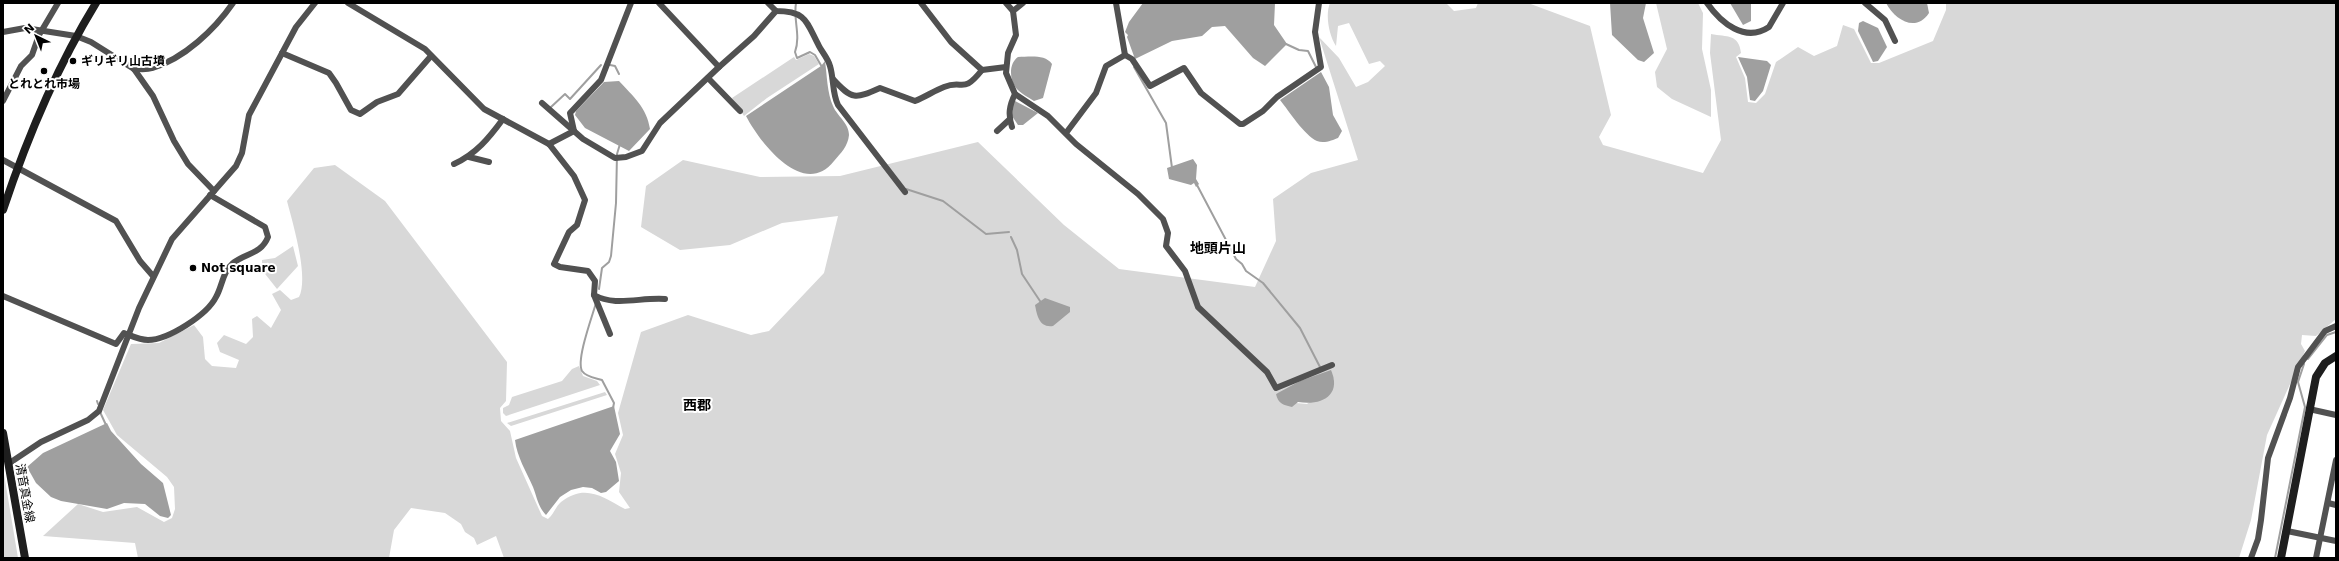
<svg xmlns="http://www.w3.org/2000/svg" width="2339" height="561" font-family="'DejaVu Sans','Noto Sans JP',sans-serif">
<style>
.green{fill:#d8d8d8;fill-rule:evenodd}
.water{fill:#9f9f9f}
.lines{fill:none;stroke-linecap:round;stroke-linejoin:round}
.stream{stroke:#9f9f9f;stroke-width:2}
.street{stroke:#515151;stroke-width:6}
.secondary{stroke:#1e1e1e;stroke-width:8}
.poi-dot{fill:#000;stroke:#fff;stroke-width:1.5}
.labels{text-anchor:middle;stroke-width:4;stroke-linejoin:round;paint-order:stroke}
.poi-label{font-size:12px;font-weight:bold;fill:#000;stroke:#fff;text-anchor:start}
.street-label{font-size:12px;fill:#000;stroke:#fff}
.quarter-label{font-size:14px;font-weight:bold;fill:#000;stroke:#fff}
</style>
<rect width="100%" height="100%" fill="#fff"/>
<!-- green -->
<g class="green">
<path d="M1330,3H1446L1454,11L1476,8L1478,3H1528L1590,26L1611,115L1599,137L1603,145L1703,173L1721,140L1710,53L1711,34C1727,37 1739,34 1741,53L1736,57L1745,78L1748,102L1756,103L1765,94L1776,62L1798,47L1814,56L1837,46L1843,25L1854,29L1871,63H1879L1933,41L1946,10V3H2336V319L2316,336L2302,335L2301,344L2305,351L2267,435L2251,520L2239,558H504L496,536L477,545L474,538L465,532L461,524L445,513L411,508L394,530L389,558H138L135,543L43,536L78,504L103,512L137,507L164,522L172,518L175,509L174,487L167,477L117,435L103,410L131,344L159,343L194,325L203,337L205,359L212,366L236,368L239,360L220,352L217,343L224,335L246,344L253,337L252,319L257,316L271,328L281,310L272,294L280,290L291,300L299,297C309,277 293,224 287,201L314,168L335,165L385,201L507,362L506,401L500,408L501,421L510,431L516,458L542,516L548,519C554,514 556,506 561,502C585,483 603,497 625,509L630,508L619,492L621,473L615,454L623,435L618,413L641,332L688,315L751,335L769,331L824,273L838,216L782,223L730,245L680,250L641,227L646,186L683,160L760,177L840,176L978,142L1064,225L1119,269L1255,287L1276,241L1273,199L1311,173L1358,160L1319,37L1339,58L1356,87L1368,82L1385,66L1380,61L1369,64L1349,23L1338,26L1336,46C1329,35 1325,15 1330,3ZM1332,373L1334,382L1307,404L1296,403L1276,394Z"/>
<polygon points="1656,3 1698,3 1703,13 1702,49 1711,90 1711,117 1672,99 1657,87 1655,72 1667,49"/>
<polygon points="809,54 814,56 819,64 767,98 744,116 732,98 794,57 796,60"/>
<polygon points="293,246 298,266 277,289 262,270 262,260 275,258"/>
<polygon points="579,366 583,376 597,381 600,385 506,416 503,413 503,408 509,405 512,397 562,381 572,369"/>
<polygon points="605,392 607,395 511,426 507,423"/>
<polygon points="3,468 18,558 3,558"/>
</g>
<!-- water -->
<g class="water">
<polygon points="1143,3 1275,3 1274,25 1287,44 1265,66 1253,58 1225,26 1212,27 1202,36 1172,41 1135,59 1127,37 1128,35 1125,32 1129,22"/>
<polygon points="1610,3 1646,3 1643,18 1654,53 1644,62 1638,60 1612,35"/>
<polygon points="1730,3 1751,3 1751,21 1743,25"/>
<path d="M1886,3H1927L1929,13C1916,33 1895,20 1886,3Z"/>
<polygon points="1863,21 1878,28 1887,47 1878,61 1873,62 1858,31 1859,23"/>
<path d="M1018,57C1029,57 1045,54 1052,64L1043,98L1034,101C1028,97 1020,93 1016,88C1009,79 1009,63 1018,57Z"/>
<polygon points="1738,57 1767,61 1771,65 1763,91 1755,101 1750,100 1747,77"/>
<path d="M825,61C827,75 827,93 833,106C837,116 849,123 849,135C848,146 841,153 834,161C803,200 759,141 746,116L821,66Z"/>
<path d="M1321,72L1329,87L1333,115L1342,131L1338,138C1333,140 1324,144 1317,141C1304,135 1289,111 1280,100Z"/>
<path d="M619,81C633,96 647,108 650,129L629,151L585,128L575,115L576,111L604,82Z"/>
<polygon points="1015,101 1038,113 1023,125 1018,125 1012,116 1013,103"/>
<polygon points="1193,159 1197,165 1196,179 1199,184 1196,187 1194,183 1191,185 1169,179 1167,168"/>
<path d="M1045,298L1070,307V312L1053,326C1039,328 1037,315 1035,305Z"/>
<path d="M1331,370C1342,395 1322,406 1298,402L1292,407C1284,405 1278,404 1276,394L1300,381Z"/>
<path d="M614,406L620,434L610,451L616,462L619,481L606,492L601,493L592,488L583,487L571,490L560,497L546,515C538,507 537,497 533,487C526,471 517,457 515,440Z"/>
<polygon points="107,423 111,431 141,464 163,483 171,515 168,518 160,516 145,504 124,503 107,509 61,501 51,497 36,483 27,467 43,453"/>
</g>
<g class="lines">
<!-- stream -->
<g class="stream">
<path d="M796,3C793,20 801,35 795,52L797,58L810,52L815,55L822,67"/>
<polyline points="1286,44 1299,50 1308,51 1317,69"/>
<polyline points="610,65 615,66 619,74"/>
<polyline points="1134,67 1166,123 1172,168"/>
<polyline points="551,107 565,94 570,99 601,65"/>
<polyline points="1197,185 1236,259 1242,264 1246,271 1263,283 1300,328 1321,369"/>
<polyline points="906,189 943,201 986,234 1009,232"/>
<polyline points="1011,237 1017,250 1022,274 1042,304"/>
<polyline points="599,289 602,268 609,262 611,256 616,203 617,154 620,144"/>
<path d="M596,303C592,317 576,360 582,371C586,377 596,378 602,380L614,403L613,408"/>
<polyline points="2308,359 2327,335 2336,332"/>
<polyline points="97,401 98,404"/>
<polyline points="100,412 106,425"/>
<polyline points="2275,558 2305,407 2298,382 2304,364"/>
</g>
<!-- street -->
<g class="street">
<path d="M348,3L425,49L484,109L549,144L574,176L585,200L577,225L569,232L554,264L560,267L588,271L595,281L594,295C615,307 641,297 665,299"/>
<polyline points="659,3 719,67 754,36 776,11"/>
<path d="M768,3L776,11C806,11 806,21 818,44C821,51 828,58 830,66C834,79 832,93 838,105L905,192"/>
<polyline points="921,3 951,42 982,70"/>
<polyline points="1006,3 1013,11 1016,35 1008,53 1006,73 1015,94 1048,116 1076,144 1138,194 1163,219 1168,233 1166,246 1185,271 1198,307 1267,372 1276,388 1332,365"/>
<polyline points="1116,3 1125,55"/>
<path d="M1707,3C1721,23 1745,43 1769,27L1783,3"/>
<polyline points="1865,3 1885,20 1895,41"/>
<polyline points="1013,11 1023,3"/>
<polyline points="3,32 25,28 76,36 91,42 134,69 153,96 174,141 188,164 214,191"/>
<polyline points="282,53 329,73 336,83 351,110 360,114 377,102 398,94 431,56"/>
<polyline points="1125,55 1132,59 1150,86 1184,68 1201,93 1240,124 1243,124 1263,111 1277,97 1321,67 1315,32 1319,3"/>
<path d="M134,69C140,69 147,70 152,68C184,59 215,29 233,3"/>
<polyline points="708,78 740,111"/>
<path d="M833,79C852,100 855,99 880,88L915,101C925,97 934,91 944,87C964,79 962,95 982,70L1006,67"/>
<polyline points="3,101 21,66 32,55 39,35 58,3"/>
<polyline points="542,103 583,139 615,158 626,157 642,151 660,123 719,67"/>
<path d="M1012,127C1008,115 1009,106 1015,94"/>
<polyline points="574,131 570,113 601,80 631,3"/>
<polyline points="997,131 1010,119"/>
<polyline points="1066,133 1096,93 1106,66 1125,55"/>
<polyline points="549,144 574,131"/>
<polyline points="469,157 489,162"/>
<polyline points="3,160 116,221 140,261 153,276"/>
<path d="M454,164C476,154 489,138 503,119"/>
<polyline points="594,295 610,334"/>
<path d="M3,296L116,344L124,333C132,336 139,340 148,340C168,340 207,315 216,297C222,287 223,271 232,264C244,253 261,255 268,237L265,227L210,195"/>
<polyline points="2309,409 2336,415"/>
<polyline points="8,464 41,442 88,420 99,411 139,308 172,239 236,166 242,153 249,115 296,27 315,3"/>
<polyline points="2328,503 2336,505"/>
<polyline points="2287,531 2336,541"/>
<polyline points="2251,558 2258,539 2261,520 2268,458 2290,398 2298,367 2325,331 2336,326"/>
<polyline points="2316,558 2336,460"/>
</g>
<!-- secondary -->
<g class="secondary">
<path d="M3,210C26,141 58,65 96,3"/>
<polyline points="3,433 25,558"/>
<polyline points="2281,558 2316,377 2325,363 2336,356"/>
</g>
</g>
<!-- markers -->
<g class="poi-dot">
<circle cx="73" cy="61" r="4"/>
<circle cx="44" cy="71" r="4"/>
<circle cx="193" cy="268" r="4"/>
</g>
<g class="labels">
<!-- poi labels -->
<g class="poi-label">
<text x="81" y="65">ギリギリ山古墳</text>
<text x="44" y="88" text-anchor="middle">とれとれ市場</text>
<text x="201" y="272">Not square</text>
</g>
<!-- street labels -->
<g class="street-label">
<text transform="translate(25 493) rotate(80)" y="4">清音真金線</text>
</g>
<!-- quarter labels -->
<g class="quarter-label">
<text x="1218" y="253">地頭片山</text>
<text x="697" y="410">西郡</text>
</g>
</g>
<!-- border -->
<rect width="2339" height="561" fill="none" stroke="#000000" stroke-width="8"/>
<!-- north arrow -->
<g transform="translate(36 36) rotate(317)" stroke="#ffffff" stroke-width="3" paint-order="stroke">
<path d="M0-3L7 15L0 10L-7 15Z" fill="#000000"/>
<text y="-6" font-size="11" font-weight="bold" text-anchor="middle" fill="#000000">N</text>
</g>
</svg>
